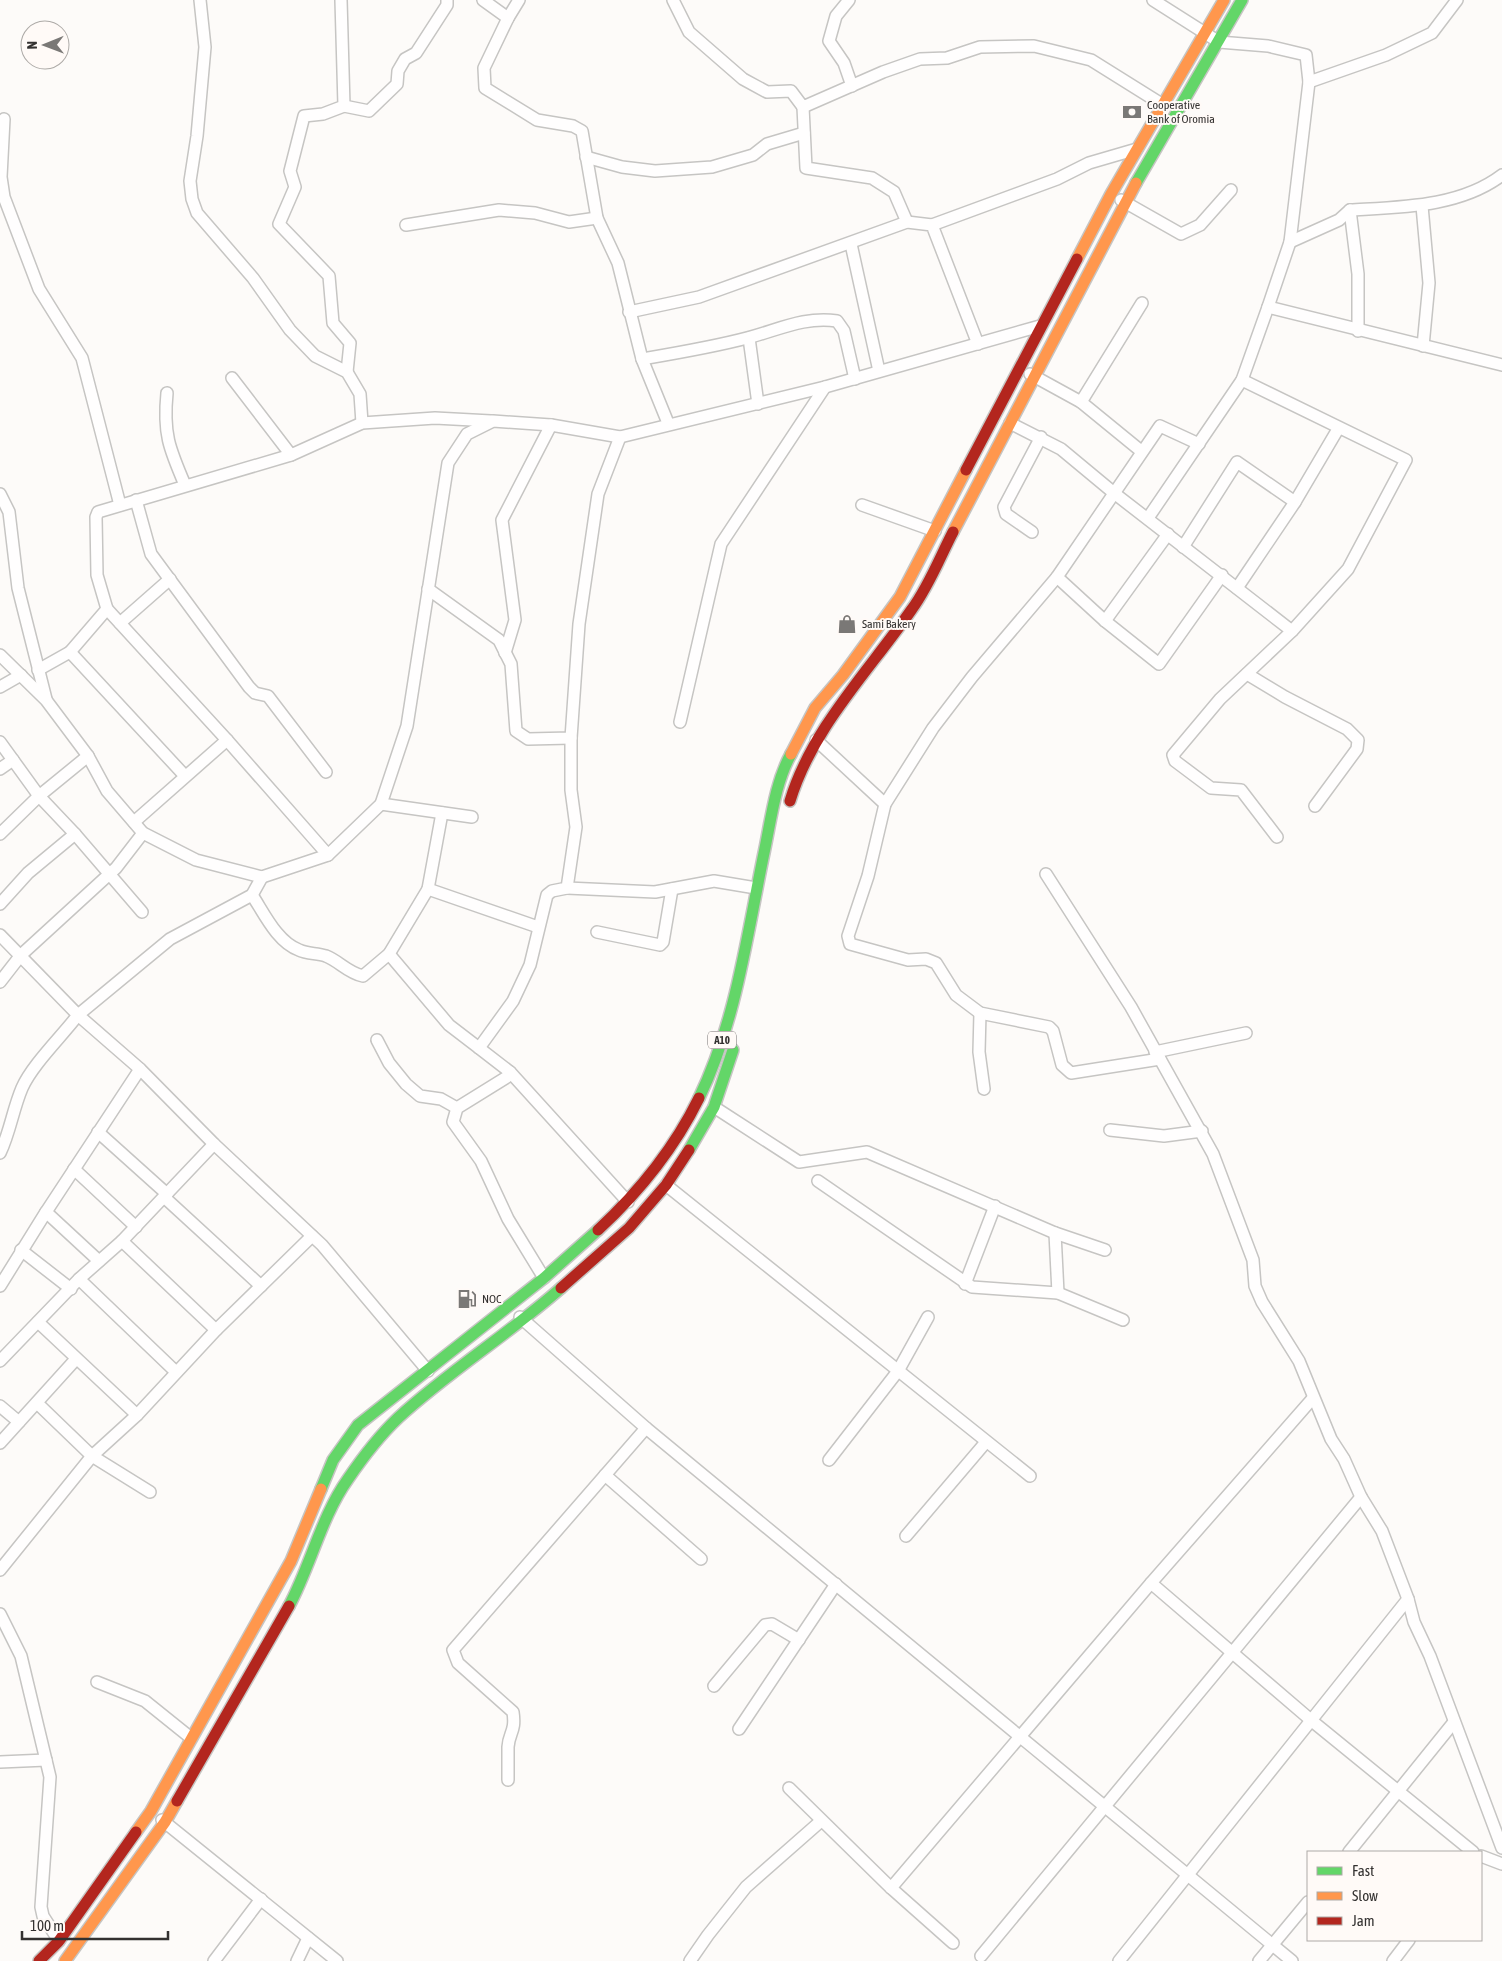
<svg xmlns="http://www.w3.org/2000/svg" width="1502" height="1961" font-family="'Asap Condensed',sans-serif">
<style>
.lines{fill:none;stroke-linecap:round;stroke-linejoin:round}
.street-casing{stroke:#c6c5c3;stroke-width:14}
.fast-casing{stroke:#c6c5c3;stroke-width:14}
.slow-casing{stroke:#c6c5c3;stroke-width:14}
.jam-casing{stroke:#c6c5c3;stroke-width:14}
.street{stroke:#fffefe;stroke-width:11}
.fast{stroke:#63d668;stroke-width:11}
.slow{stroke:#ff974d;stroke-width:11}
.jam{stroke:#b3261e;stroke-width:11}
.labels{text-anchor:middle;stroke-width:4;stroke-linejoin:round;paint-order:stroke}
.shield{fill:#fffaf7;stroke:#706d6c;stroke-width:1}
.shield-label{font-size:11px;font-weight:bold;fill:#333130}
.poi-label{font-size:12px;fill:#333130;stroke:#fffaf7;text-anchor:start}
</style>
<rect width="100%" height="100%" fill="#fdfbf9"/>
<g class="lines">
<!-- street casing -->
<g class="street-casing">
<g id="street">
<polyline points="200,0 205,47 197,136 190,181 192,199 197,213 253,278 290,330 315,356 347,372 360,394 362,423"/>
<polyline points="341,0 344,106 323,114 304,116 290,171 295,187 279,224 329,276 333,323 350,343 347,372"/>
<polyline points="483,0 508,18"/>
<polyline points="519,0 508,18 484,68 485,88 537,120 573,126 582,131 597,218 618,263 642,359 668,423"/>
<polyline points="673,0 689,32 743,79 767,92 791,91 803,107 883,72 920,59 947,58 980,47 1034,46 1091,60 1163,105"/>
<polyline points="849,0 836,16 829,41 844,63 852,86"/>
<polyline points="1309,82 1386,55 1432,33 1457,0"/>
<polyline points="344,106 369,111 397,84 398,71 405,59 416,53 447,5 447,0"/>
<polyline points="803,107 806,168 872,178 894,192 907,222"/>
<polyline points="4,119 1,177 4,197 39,289 82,358 120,505"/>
<polyline points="586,157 622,167 655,171 712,167 753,155 767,144 804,133"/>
<polyline points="1121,200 1181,234 1200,225 1231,190"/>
<polyline points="1422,206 1429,283 1423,346"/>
<polyline points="1350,210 1358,274 1358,331"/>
<polyline points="406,225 499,210 535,213 569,222 597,218"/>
<polyline points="932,225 1057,179 1089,163 1137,149"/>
<path d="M1290,242L1339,220L1350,210C1401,207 1460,207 1502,175"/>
<polyline points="851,244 879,371"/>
<polyline points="1268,307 1502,365"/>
<polyline points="629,312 699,297 907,222 932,225 978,344"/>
<polyline points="749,338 758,404"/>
<path d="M642,359C677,353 713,347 747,338C778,330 805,316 837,321L844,331L855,379"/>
<polyline points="1030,374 1081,402 1141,451"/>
<polyline points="232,378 291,455"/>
<polyline points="1242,380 1406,460 1348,569 1292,631 1220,699 1173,755 1175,761 1211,788 1241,790 1277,837"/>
<path d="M167,393C163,433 169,448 185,485"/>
<polyline points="1081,402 1142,303"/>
<polyline points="1010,423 1061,449 1114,493 1292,631"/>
<polyline points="0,494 9,512 18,588 46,699"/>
<polyline points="136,500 151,554 249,687 255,693 268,696 326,772"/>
<polyline points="862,505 935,531"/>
<polyline points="1148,518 1242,380 1268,307 1290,242 1309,82 1306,55 1268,46 1219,42 1153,0"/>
<polyline points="1032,532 1006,514 1004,507 1041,437"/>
<polyline points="1183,547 1237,462 1295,502"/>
<polyline points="1057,577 1105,621 1159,664 1222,575"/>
<polyline points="1237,588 1295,502 1338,429"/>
<polyline points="428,589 499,640 511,664 516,731 528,739 571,738 579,624 598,494 620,437"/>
<polyline points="107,609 227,740 328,855"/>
<polyline points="1105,621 1168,534"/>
<polyline points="120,623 170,579"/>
<polyline points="70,652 185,776"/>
<polyline points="505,653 515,620 502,520 551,425"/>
<polyline points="0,655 46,700 88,756 107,791 143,833 196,860 262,877 328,855 381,804 407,726 448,463 467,434 493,421 551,425 620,437 825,387 1040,326"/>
<polyline points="38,670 70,652 107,609 97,575 96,517 98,512 291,455 362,423 435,418 491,421"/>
<polyline points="1247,674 1285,697 1347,729 1358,740 1357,749 1315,806"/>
<polyline points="0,687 21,675"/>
<polyline points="680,722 721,544 825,387"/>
<polyline points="571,738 571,790 576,827 567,888 552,891 547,895 530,965 513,1001 479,1048 510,1072 628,1202"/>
<polyline points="816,740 885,804"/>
<polyline points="0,742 39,796 75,834 142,912"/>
<polyline points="0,769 13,760"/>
<polyline points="381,804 472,817"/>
<polyline points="134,822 227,740"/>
<polyline points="0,834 39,796 88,756"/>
<polyline points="1046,874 1131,1007 1213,1154 1253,1260 1255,1286 1262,1302 1299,1361 1331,1439 1344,1459 1361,1497 1382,1531 1408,1599 1414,1622 1430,1656 1502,1848"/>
<polyline points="262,877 252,895 170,939 78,1015 140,1069 214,1144 322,1245 428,1371"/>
<polyline points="567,888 655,892 714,881 756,888"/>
<polyline points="428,889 538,927"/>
<path d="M252,895C264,913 277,942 299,950C307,954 317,953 326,956C339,961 348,973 363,976L389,954L428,889L442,813"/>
<polyline points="0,904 28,873 75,834"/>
<polyline points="597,932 660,945 663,942 672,889"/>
<path d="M0,935L78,1015C62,1036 32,1065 22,1088C13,1109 10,1132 0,1153"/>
<polyline points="389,954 449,1025 479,1048"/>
<polyline points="0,982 21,955 116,868 143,833"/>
<polyline points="980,1013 979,1052 984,1089"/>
<polyline points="377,1040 389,1063 406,1084 420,1096 441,1099 457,1108"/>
<polyline points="1155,1052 1246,1033"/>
<polyline points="1160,1059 1071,1073 1062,1065 1053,1031 1049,1027 980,1013 956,995 936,963 926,959 908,960 850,944 848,936 868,876 885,804 933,728 972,677 1057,577 1160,426 1199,444"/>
<polyline points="510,1072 507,1077 457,1108 453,1122 481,1161 508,1219 544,1278"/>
<polyline points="714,1107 799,1162 867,1152 1055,1233 1105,1250"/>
<polyline points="1110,1130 1164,1136 1202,1131"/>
<polyline points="98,1132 167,1194"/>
<polyline points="74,1169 136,1227"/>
<polyline points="818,1181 972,1287 1058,1293 1123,1320"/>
<polyline points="666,1185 1030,1476"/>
<polyline points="164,1197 261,1286"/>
<polyline points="46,1212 99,1261"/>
<polyline points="1055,1233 1058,1293"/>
<polyline points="122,1241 216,1330"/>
<polyline points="21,1250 71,1289"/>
<polyline points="79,1279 176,1372"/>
<polyline points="965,1284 995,1206"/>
<polyline points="0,1286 46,1212 140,1069"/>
<polyline points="520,1317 646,1428 1292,1961"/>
<polyline points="38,1322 137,1415"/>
<polyline points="0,1361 79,1279 122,1241 214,1144"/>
<polyline points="37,1403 92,1456 150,1492"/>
<polyline points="0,1406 19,1422"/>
<polyline points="0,1443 76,1359"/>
<polyline points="829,1460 898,1371 928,1317"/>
<polyline points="605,1475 701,1559"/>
<polyline points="906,1536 986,1442"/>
<polyline points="0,1570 92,1456 137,1415 216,1330 312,1236"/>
<polyline points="1151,1583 1312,1721 1473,1852"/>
<polyline points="0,1614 21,1656 50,1777 41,1907 43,1916 59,1941"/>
<polyline points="97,1682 145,1701 191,1738"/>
<polyline points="714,1686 765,1625 772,1624 799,1640"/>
<polyline points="739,1729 836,1584"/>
<polyline points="0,1762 46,1760"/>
<path d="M508,1780C508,1769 508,1758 508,1747C509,1732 516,1732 513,1712L458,1663L453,1650L646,1428"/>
<polyline points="789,1788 891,1888 953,1943"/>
<polyline points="162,1820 337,1961"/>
<polyline points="1349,1852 1454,1722"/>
<polyline points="1481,1856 1502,1864"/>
<polyline points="891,1888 1151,1583 1313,1398"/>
<polyline points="981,1956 1361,1497"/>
<polyline points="214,1961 261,1899"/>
<polyline points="297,1961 308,1938"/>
<polyline points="690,1961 708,1935 746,1887 821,1821"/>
<polyline points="1119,1961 1408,1599"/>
<polyline points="1259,1961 1308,1902"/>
<polyline points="1393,1961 1409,1940"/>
</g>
</g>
<!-- fast casing -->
<g class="fast-casing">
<g id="fast">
<polyline points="1136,183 1242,0"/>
<path d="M699,1098C736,1022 747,935 764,853C771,820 775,783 791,754"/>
<polyline points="689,1150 714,1107 733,1050"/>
<polyline points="321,1489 333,1460 358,1425 544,1278 598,1230"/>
<path d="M289,1606C311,1565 321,1517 348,1479C363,1457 379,1436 398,1418C449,1371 509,1334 561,1288"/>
</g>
</g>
<!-- slow casing -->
<g class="slow-casing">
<g id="slow">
<polyline points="1077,259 1111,194 1224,0"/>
<polyline points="953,532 1136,183"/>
<polyline points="791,754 815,708 843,675 900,597 966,470"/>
<polyline points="136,1832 151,1811 291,1561 321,1489"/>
<polyline points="65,1961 165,1822 177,1801"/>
</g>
</g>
<!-- jam casing -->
<g class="jam-casing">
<g id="jam">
<polyline points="966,470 1077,259"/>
<path d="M790,801C812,728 869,671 912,609C929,586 940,557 953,532"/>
<path d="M598,1230C639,1192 674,1149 699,1098"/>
<polyline points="561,1288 629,1228 666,1185 689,1150"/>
<polyline points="177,1801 289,1606"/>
<polyline points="39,1961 59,1941 136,1832"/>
</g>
</g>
<!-- street -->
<use href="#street" class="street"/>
<!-- fast -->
<use href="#fast" class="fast"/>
<!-- slow -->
<use href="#slow" class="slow"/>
<!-- jam -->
<use href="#jam" class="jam"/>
</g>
<!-- icons -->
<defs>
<g id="bank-bare" transform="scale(1.5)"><path d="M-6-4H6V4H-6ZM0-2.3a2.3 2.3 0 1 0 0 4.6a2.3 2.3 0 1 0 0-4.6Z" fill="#7a7876" stroke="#fffaf7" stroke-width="2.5" paint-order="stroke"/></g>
<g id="shop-bare" transform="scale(1.5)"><path d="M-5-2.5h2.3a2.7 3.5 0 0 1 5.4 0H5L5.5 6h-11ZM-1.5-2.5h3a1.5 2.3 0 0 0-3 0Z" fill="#7a7876" stroke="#fffaf7" stroke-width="2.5" paint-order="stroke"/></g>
<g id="fuel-bare" transform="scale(1.5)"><path d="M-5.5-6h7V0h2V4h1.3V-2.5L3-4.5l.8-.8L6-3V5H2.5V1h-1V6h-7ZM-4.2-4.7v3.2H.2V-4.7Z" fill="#7a7876" stroke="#fffaf7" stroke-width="2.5" paint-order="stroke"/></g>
</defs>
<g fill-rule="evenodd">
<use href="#bank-bare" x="1132" y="112"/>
<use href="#shop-bare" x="847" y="624"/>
<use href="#fuel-bare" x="467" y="1299"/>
</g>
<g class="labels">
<!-- shield labels -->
<rect class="shield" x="708" y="1031.5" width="28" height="17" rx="4"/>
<g class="shield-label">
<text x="722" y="1044">A10</text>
</g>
<!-- poi labels -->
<g class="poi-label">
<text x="1147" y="109">Cooperative<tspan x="1147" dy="14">Bank of Oromia</tspan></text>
<text x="862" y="628">Sami Bakery</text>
<text x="482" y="1303">NOC</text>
</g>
</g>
<!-- legend -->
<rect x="1307" y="1851" width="175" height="90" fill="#fffaf7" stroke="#adaaa7"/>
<rect x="1317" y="1867" width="25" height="8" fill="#63d668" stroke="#adaaa7"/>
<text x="1352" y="1876" font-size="15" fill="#333130">Fast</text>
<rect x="1317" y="1892" width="25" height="8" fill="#ff974d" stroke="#adaaa7"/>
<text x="1352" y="1901" font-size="15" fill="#333130">Slow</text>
<rect x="1317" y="1917" width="25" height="8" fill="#b3261e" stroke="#adaaa7"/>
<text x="1352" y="1926" font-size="15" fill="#333130">Jam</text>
<!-- north arrow -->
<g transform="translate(45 45) rotate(269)"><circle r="24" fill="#fffaf7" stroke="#adaaa7"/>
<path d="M0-4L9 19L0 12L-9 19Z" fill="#7a7876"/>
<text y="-8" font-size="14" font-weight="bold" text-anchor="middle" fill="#333130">N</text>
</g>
<!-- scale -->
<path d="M22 1931v8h146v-8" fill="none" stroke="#333130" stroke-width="2.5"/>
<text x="30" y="1931" font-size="15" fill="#333130" stroke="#fffaf7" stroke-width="4" paint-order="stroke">100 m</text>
</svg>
